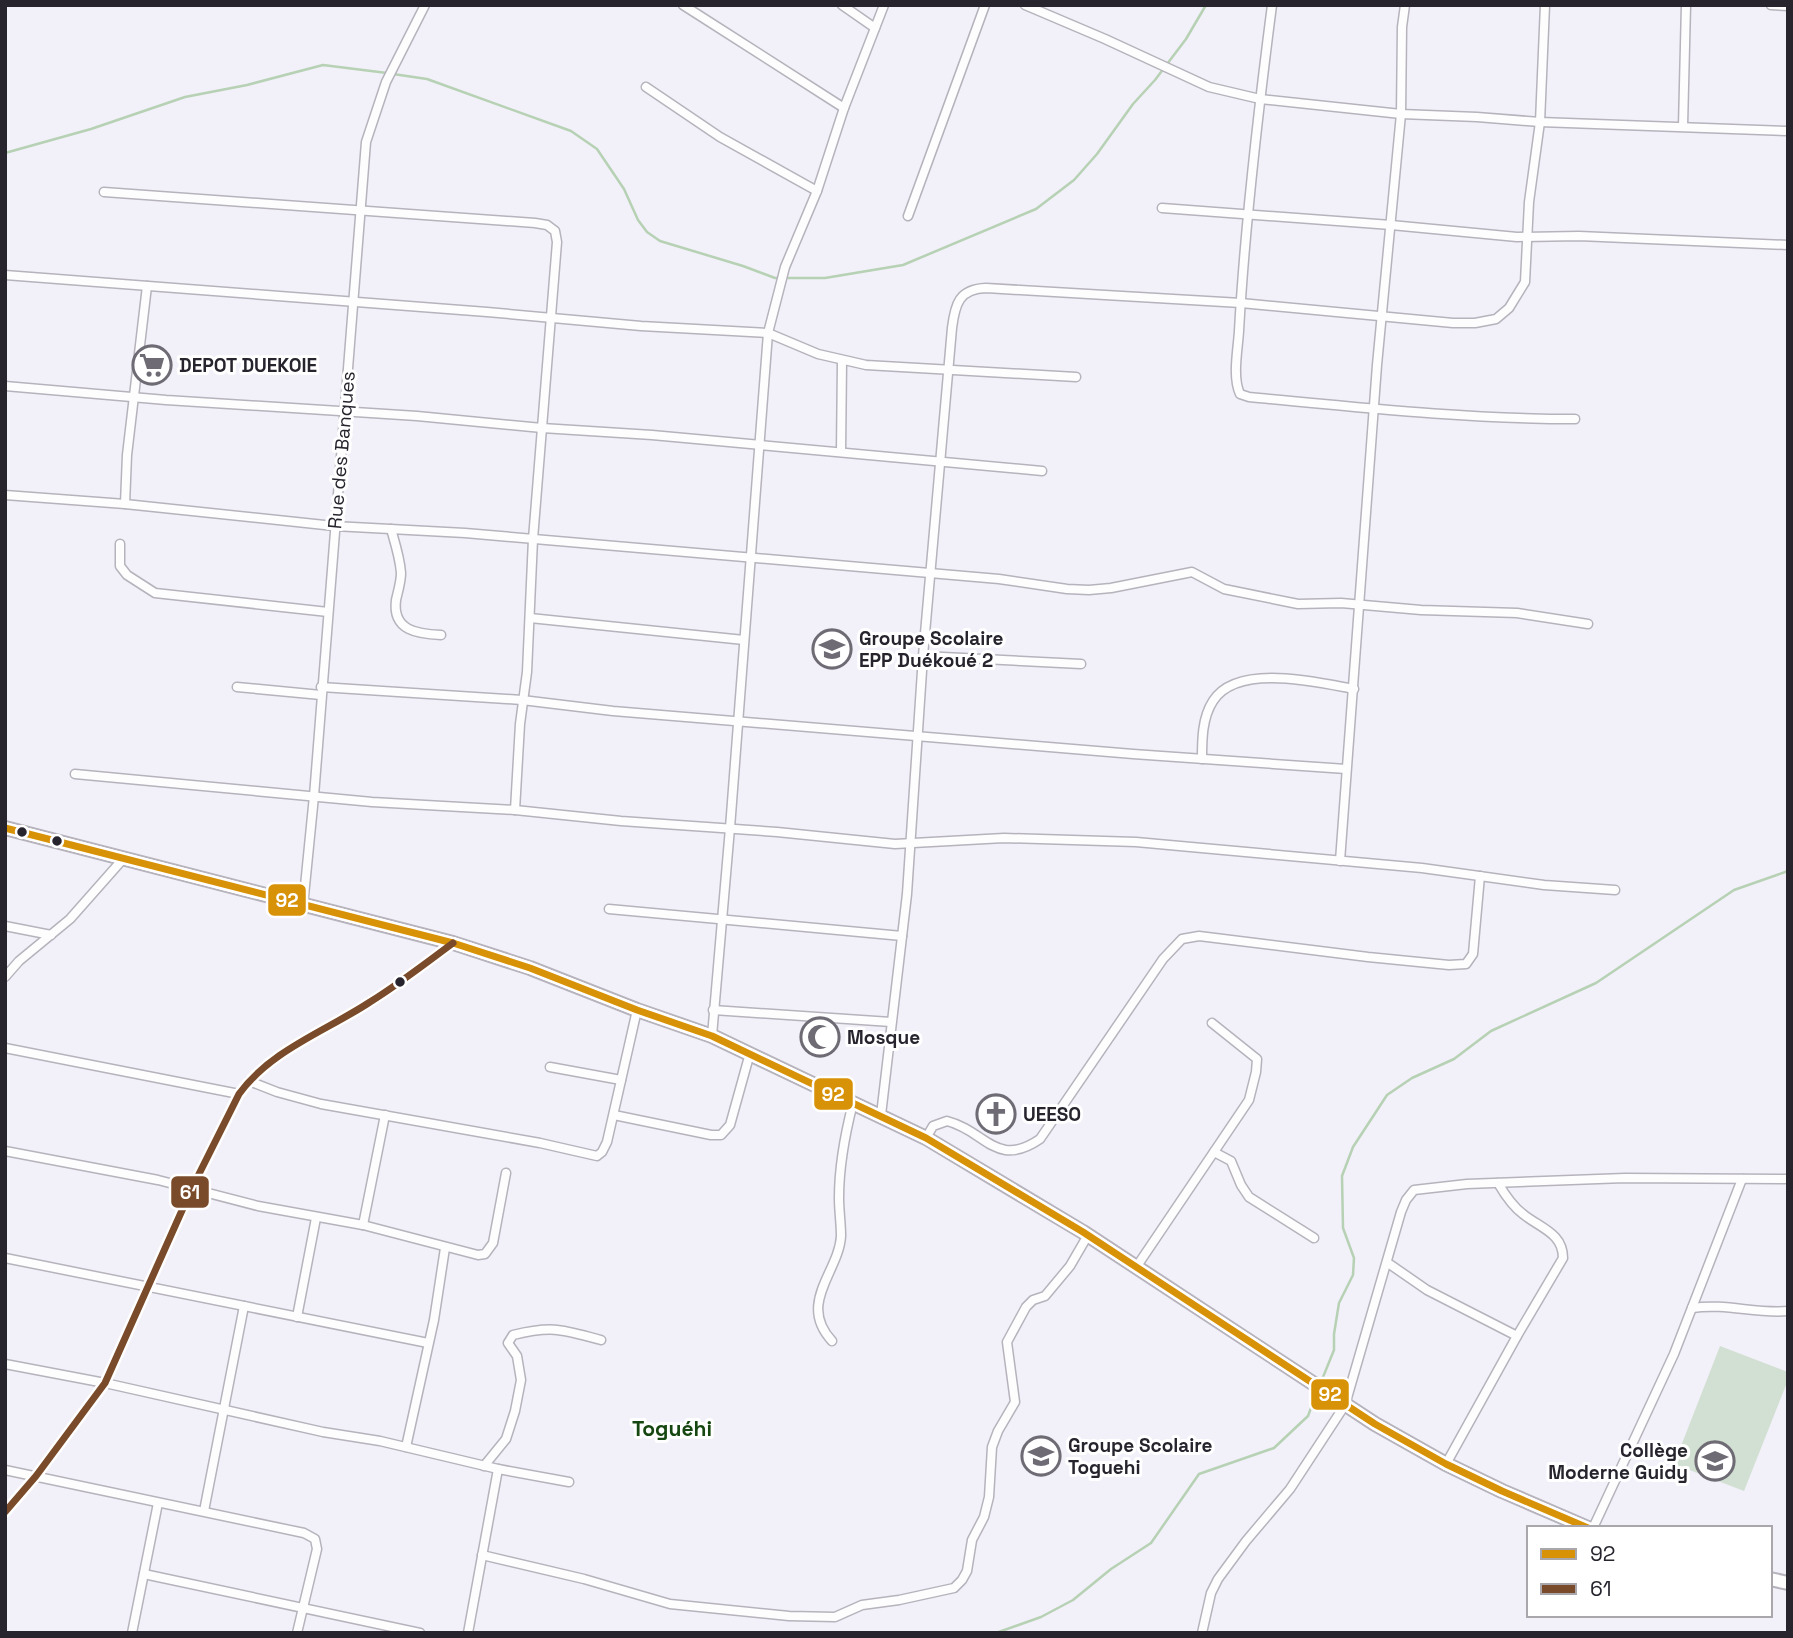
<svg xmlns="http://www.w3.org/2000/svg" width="1793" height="1638" font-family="'Space Grotesk',sans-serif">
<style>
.green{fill:#d2e0d3}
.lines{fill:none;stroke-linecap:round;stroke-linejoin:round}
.stream{stroke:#b6d1b4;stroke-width:2.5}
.minor-casing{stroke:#b6b3bc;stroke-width:11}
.primary-casing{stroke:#b6b3bc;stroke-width:16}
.minor{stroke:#fdfdfe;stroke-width:8}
.primary{stroke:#fdfdfe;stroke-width:12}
.bus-1-casing{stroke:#fff;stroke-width:12}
.bus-2-casing{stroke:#fff;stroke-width:12}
.bus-1{stroke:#d89207;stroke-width:7}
.bus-2{stroke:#7a4b2a;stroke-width:7}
.bus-dot{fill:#27242e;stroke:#fff;stroke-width:2.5}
.labels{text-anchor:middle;stroke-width:6;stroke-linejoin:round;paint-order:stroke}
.poi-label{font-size:19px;font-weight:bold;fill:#27242e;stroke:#fff;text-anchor:start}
.street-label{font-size:19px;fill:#27242e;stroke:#fff}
.neighbourhood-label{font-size:21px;font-weight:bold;fill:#164710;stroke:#fff}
.line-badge{stroke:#fff;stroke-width:2.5}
.badge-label{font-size:19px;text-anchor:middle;font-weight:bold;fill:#fff}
</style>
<rect width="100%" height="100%" fill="#f2f0f8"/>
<!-- green -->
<polygon class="green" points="1720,1346 1788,1372 1788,1380 1744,1491 1674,1464"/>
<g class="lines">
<!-- stream -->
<g class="stream">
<polyline points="393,74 427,79 571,131 597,149 624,189 638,220 647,232 660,241 743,266 775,278 825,278 903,265 1036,209 1074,180 1097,154 1133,104 1155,80 1186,39 1206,5"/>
<polyline points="5,153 91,129 185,97 247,85 323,65 387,73"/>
<polyline points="1321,1382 1334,1350 1334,1334 1339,1303 1353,1275 1354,1258 1343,1228 1342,1176 1353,1147 1387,1095 1412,1078 1454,1059 1491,1031 1596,983 1734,890 1788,871"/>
<polyline points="996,1633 1041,1617 1073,1600 1111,1569 1151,1543 1199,1474 1274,1448 1308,1416 1317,1392"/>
</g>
<!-- minor casing -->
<g class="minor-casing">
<g id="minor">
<polyline points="683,5 844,108"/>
<polyline points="842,5 875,28"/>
<polyline points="1025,5 1105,39 1209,87 1260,99 1401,114 1477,117 1540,122 1788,131"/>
<path d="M1272,5C1258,113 1245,222 1239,331C1238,349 1232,377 1240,394L1249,397C1357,407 1466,419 1575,419"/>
<polyline points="1771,5 1788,6"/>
<polyline points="646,87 720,137 817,191"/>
<polyline points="1683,126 1686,5"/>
<polyline points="104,192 535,223 547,225 555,231 557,242 533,539 527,672 520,724 515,810"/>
<polyline points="1162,208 1391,225 1517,237 1579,236 1788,245"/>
<polyline points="908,216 985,5"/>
<polyline points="5,275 487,312 641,326 768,333 818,354 866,365 1076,377"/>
<polyline points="5,386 166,400 417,416 542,428 652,435 1042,471"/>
<polyline points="841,452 842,361"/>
<polyline points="5,495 125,504 334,526 465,533 999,579 1067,589 1089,590 1111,588 1192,572 1224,589 1298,604 1341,603 1421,610 1517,613 1588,624"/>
<polyline points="125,504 127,455 147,286"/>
<path d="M391,529C395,543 400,558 401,573C401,582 398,591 396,600C392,631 418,634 441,635"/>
<polyline points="120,544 120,566 127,575 155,593 328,612"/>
<polyline points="530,618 744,640"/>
<polyline points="923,656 1081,664"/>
<polyline points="237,687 321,695"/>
<polyline points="321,687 522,700 613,711 1133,754 1346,769"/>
<path d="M1202,759C1202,740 1202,718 1213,701C1237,663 1316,682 1354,689"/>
<polyline points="75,774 372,802 515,810 621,821 777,832 895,844 1004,838 1136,842 1422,868 1544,885 1615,890"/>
<polyline points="1340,861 1377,365 1401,114 1402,27 1405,5"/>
<polyline points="303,906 314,796 366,142 386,82 425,5"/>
<polyline points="609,909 902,936"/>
<polyline points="5,926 51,935"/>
<polyline points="5,977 19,961 70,919 123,859"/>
<polyline points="713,1010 891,1022"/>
<polyline points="712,1036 730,828 768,333 785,267 817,191 844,108 884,5"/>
<polyline points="5,1048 239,1094"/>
<polyline points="550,1067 621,1080"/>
<polyline points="249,1081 277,1092 321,1104 540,1143 597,1156 602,1152 607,1142 637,1010"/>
<polyline points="614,1115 711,1135 721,1135 730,1125 750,1053"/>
<path d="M881,1115L907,894L923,656L952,328C955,304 959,289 986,288L1241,303L1453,323H1475L1496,319L1509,308L1525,282L1529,202L1540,122L1545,5"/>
<path d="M926,1138L933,1126L947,1121C986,1131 996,1169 1040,1139L1163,959L1182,939L1199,936L1368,957L1449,965L1466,964L1473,954L1480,876"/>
<polyline points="5,1151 158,1180 258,1206 363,1225 478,1255 485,1254 493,1243 506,1173"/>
<polyline points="1214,1152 1231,1161 1241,1185 1249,1197 1314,1238"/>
<polyline points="363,1225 385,1115"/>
<polyline points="5,1258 428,1343"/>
<polyline points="1388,1263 1427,1290 1517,1336"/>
<polyline points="1137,1266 1249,1100 1256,1072 1257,1059 1212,1023"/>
<path d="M1692,1308C1727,1303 1755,1314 1788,1311"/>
<polyline points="297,1317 316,1218"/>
<path d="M832,1341C797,1303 839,1272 841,1236C841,1223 839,1211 839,1198C839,1166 845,1134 853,1103"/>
<polyline points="5,1364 105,1383 323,1432 380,1441 498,1469 569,1482"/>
<polyline points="406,1447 434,1320 445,1248"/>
<path d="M1446,1464L1517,1336L1563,1258C1563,1233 1540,1228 1523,1214C1512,1206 1505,1195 1498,1183"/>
<path d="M484,1466L506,1439L515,1411L521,1380L517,1356L508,1343L513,1335C554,1325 563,1330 601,1340"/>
<polyline points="5,1470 304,1533 315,1539 317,1549 297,1633"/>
<polyline points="204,1511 244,1306"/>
<path d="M5,1512L36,1476L105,1383L192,1188L239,1094C271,1050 326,1031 370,1002C399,984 426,963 453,943"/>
<polyline points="1593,1528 1674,1354 1742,1179"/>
<polyline points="482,1555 584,1579 670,1604 789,1616 835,1617 862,1605 899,1600 954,1588 962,1580 967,1571 972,1540 984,1517 989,1497 992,1447 998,1431 1015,1402 1007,1342 1026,1307 1033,1300 1045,1296 1070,1266 1088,1235"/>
<polyline points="144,1574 420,1633"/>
<polyline points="132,1633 158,1503"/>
<polyline points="468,1633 498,1469"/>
<polyline points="1202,1633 1211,1593 1218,1579 1246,1541 1290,1489 1345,1405 1401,1212 1406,1200 1414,1190 1467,1184 1625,1178 1788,1179"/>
</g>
</g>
<!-- primary casing -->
<g class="primary-casing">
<g id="primary">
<polyline points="5,828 453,943 530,968 637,1010 712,1036 926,1138 1083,1232 1375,1424 1446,1464 1502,1491 1588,1528"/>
<polyline points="1770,1579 1788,1583"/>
</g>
</g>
<!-- minor -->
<use href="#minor" class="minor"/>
<!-- primary -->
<use href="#primary" class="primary"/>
<!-- bus-1 casing -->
<g class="bus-1-casing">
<polyline id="bus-1" points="5,828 453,943 530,968 637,1010 712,1036 926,1138 1083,1232 1375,1424 1446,1464 1502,1491 1588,1528"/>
</g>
<!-- bus-2 casing -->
<g class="bus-2-casing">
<path id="bus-2" d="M5,1512L36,1476L105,1383L192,1188L239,1094C271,1050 326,1031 370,1002C399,984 426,963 453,943"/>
</g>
<!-- bus-1 -->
<use href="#bus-1" class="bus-1"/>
<!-- bus-2 -->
<use href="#bus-2" class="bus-2"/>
</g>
<!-- icons -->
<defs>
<g id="supermarket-ring" transform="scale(2.0125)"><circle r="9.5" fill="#fff" stroke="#6e6b75" stroke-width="1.5"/><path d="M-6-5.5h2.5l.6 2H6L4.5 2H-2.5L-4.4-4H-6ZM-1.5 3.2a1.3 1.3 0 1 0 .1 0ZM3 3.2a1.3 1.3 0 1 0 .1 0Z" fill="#6e6b75"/></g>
<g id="school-ring" transform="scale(2.0125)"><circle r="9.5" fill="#fff" stroke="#6e6b75" stroke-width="1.5"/><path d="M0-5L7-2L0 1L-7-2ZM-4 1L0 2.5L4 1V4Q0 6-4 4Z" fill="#6e6b75"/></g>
<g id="mosque-ring" transform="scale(2.0125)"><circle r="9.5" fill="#fff" stroke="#6e6b75" stroke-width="1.5"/><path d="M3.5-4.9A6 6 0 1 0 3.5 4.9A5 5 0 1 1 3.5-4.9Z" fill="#6e6b75"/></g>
<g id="church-ring" transform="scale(2.0125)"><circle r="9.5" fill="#fff" stroke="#6e6b75" stroke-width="1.5"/><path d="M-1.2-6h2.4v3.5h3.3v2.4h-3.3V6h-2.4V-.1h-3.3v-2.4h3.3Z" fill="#6e6b75"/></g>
<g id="university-ring" transform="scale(2.0125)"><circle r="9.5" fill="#fff" stroke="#6e6b75" stroke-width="1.5"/><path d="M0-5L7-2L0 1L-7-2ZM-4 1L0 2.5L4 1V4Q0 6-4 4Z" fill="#6e6b75"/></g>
</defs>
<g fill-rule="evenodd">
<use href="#supermarket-ring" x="152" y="365"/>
<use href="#school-ring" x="832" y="649"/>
<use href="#mosque-ring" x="820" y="1037"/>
<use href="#church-ring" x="996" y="1114"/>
<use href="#school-ring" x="1041" y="1456"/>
<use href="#university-ring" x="1715" y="1461"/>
</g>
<!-- markers -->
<g class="bus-dot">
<circle cx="22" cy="832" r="6"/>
<circle cx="57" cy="841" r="6"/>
<circle cx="400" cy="982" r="6"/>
</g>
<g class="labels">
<!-- poi labels -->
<g class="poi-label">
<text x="179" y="372">DEPOT DUEKOIE</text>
<text x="859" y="645">Groupe Scolaire<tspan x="859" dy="22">EPP Duékoué 2</tspan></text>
<text x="847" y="1044">Mosque</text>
<text x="1023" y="1121">UEESO</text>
<text x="1068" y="1452">Groupe Scolaire<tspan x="1068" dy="22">Toguehi</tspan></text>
<text x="1688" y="1457" text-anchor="end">Collège<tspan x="1688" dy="22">Moderne Guidy</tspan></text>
</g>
<!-- street labels -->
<g class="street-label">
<text transform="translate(341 450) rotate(-85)" y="7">Rue des Banques</text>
</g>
<!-- neighbourhood labels -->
<g class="neighbourhood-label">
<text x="672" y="1436">Toguéhi</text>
</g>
</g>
<g class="line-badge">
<rect x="267" y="883" width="40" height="34" rx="7" fill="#d89207"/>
<rect x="813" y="1077" width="41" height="34" rx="7" fill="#d89207"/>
<rect x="170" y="1175" width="40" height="34" rx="7" fill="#7a4b2a"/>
<rect x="1310" y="1378" width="40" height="33" rx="7" fill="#d89207"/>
</g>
<g class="badge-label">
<text x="287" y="907">92</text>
<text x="833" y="1101">92</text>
<text x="190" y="1199">61</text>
<text x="1330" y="1401">92</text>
</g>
<!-- border -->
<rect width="1793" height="1638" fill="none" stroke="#27242e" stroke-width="14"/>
<!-- legend -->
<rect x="1527" y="1526" width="245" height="91" fill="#ffffff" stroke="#a9a7ab" stroke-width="2"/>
<rect x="1541" y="1549" width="35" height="10" fill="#d89207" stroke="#a9a7ab" stroke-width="2"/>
<text x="1590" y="1561" font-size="21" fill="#27242e">92</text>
<rect x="1541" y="1584" width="35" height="10" fill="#7a4b2a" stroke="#a9a7ab" stroke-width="2"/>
<text x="1590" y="1596" font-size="21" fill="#27242e">61</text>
</svg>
